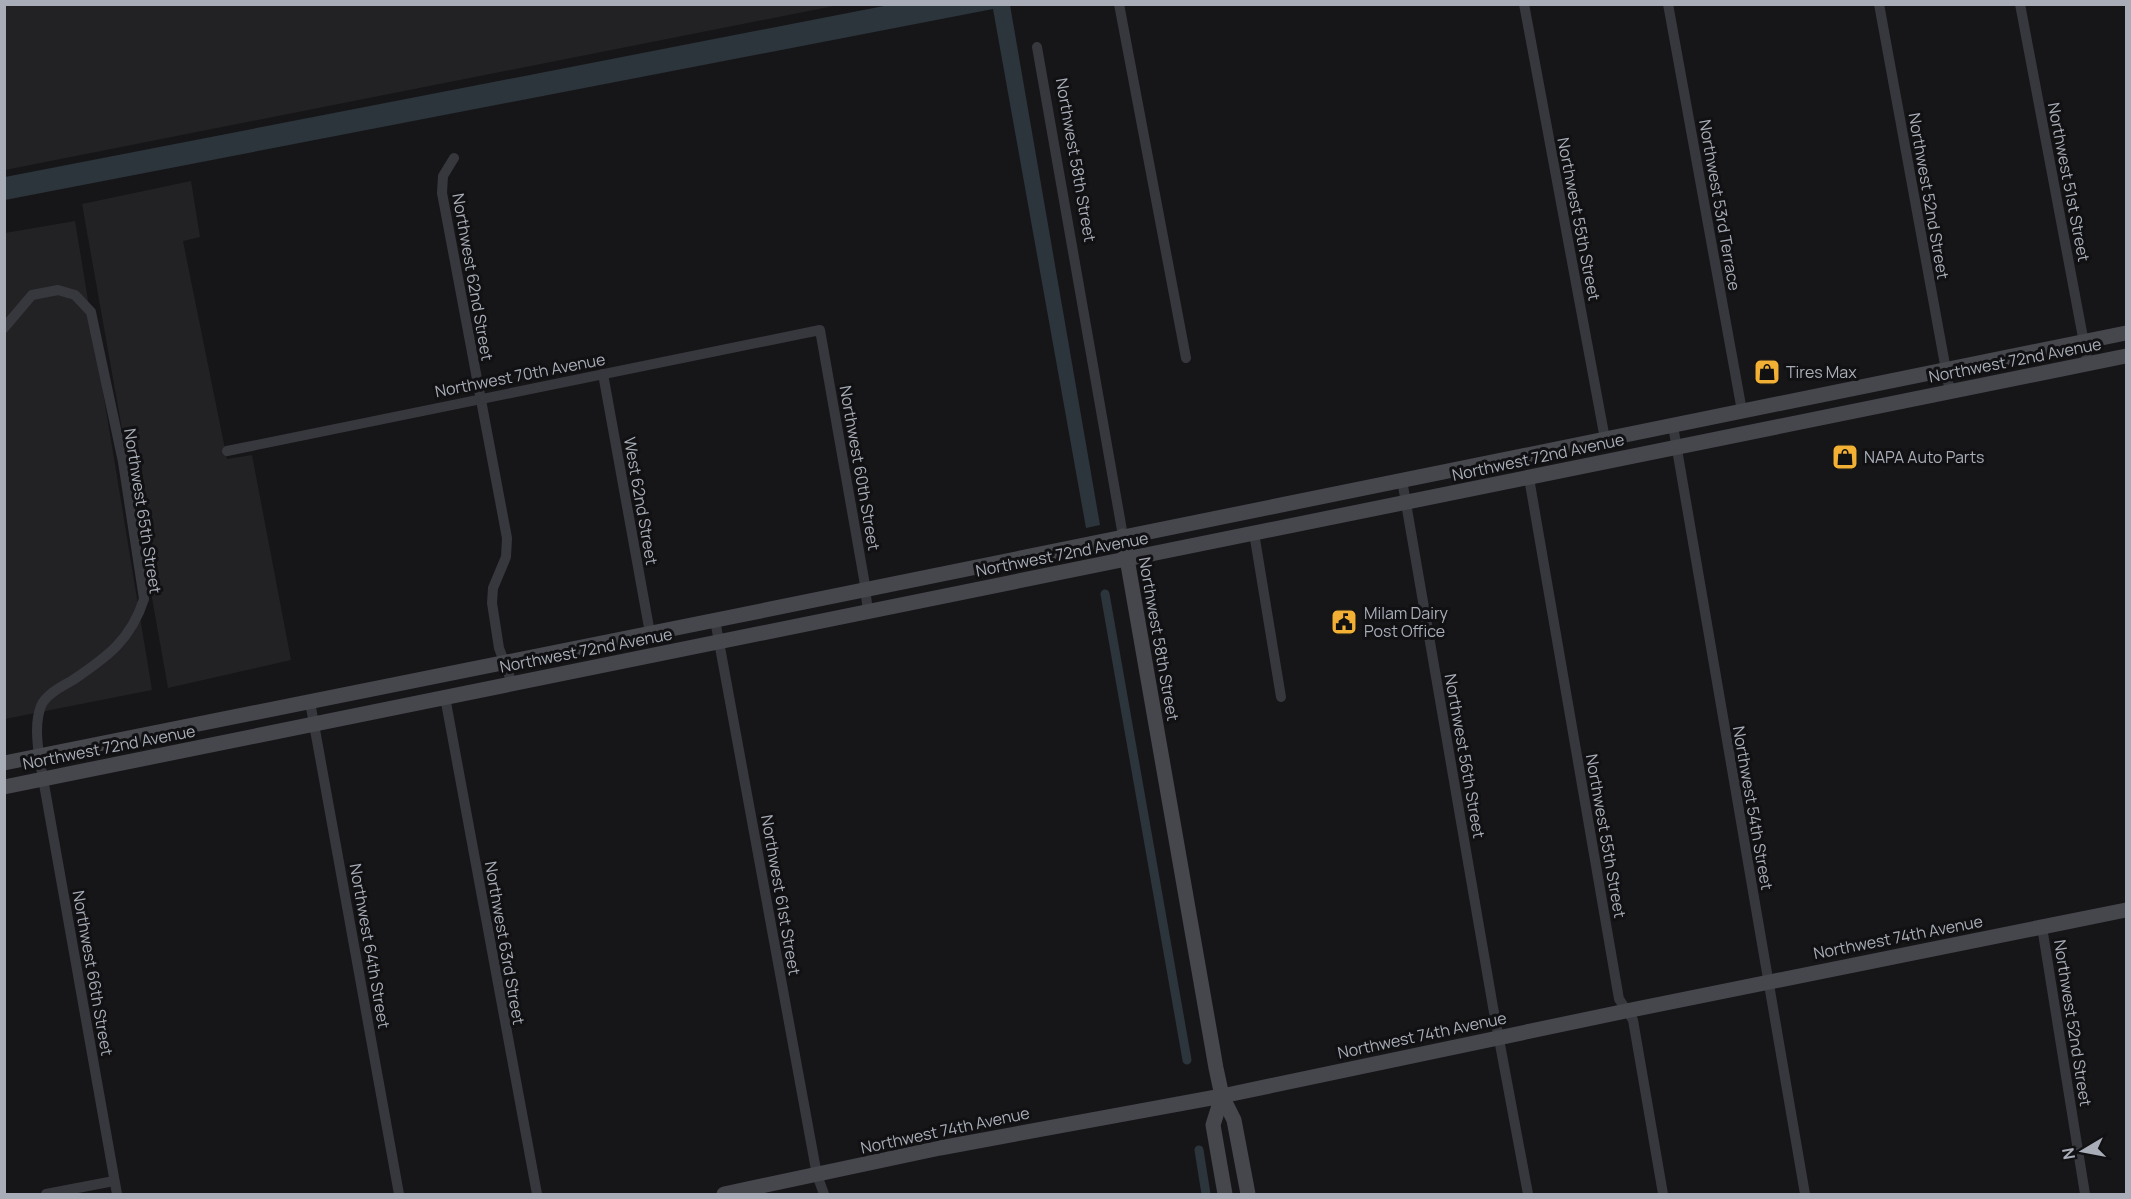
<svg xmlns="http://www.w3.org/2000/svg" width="2131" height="1199" font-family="Manrope,sans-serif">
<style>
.built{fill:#222225}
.water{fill:#2c353c}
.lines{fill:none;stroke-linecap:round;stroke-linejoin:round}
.canal{stroke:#2c353c;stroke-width:9}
.street{stroke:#37383d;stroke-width:10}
.secondary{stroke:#45474d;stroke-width:15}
.labels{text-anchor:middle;stroke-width:6;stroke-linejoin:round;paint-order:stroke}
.street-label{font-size:16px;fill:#a8adb8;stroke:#111113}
.poi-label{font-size:16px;fill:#a8adb8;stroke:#111113;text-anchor:start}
</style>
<rect width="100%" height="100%" fill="#161618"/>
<!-- built -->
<g class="built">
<polygon points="5,4 839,4 839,5 5,170"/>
<polygon points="191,181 200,237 183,241 227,459 252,455 291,660 168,688 82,204"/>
<polygon points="75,221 152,690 5,719 5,233"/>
</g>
<!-- water -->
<polygon class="water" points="889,5 1010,5 1100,525 1086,528 993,9 5,200 5,177"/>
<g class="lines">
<!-- canal -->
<g class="canal">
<polyline points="1105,594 1187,1060"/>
<polyline points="1199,1150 1206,1194"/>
</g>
<!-- street -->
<g class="street">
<polyline points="1119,4 1186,358"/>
<polyline points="1524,4 1605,439"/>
<polyline points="1668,4 1742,411"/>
<polyline points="1879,4 1950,392"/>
<polyline points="2020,4 2088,364"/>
<polyline points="1037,47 1123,536"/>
<polyline points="454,158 443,176 442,193 507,538 506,557 493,588 492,603 499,648 512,683"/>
<path d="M4,328L32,295L58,290L75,295L91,312L123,462L144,599C131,640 107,657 73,680C63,686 46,694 41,706C35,722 37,739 39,756L117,1194"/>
<polyline points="603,374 650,633"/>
<polyline points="1673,426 1805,1194"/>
<polyline points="227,451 820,330 864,579 868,612"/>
<polyline points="1529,478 1619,999 1633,1020 1663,1194"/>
<polyline points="1402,480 1493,1007 1528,1194"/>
<polyline points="1254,533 1281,697"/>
<polyline points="715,620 817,1175 824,1194"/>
<polyline points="445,697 537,1194"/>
<polyline points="310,702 399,1194"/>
<polyline points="2042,927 2085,1194"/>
<polyline points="46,1194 114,1181"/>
</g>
<!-- secondary -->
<g class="secondary">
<polyline points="1123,536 1216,1068 1222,1096 1234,1120 1248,1194"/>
<polyline points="4,763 731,617 2126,333"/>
<polyline points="4,787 2126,356"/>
<polyline points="1222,1096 1213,1125 1225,1194"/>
<polyline points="724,1194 940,1148 1222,1096 1626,1011 2126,910"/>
</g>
</g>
<!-- icons -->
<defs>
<g id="shop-square" transform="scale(1.35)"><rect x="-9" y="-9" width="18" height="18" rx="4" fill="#f2b134" stroke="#111113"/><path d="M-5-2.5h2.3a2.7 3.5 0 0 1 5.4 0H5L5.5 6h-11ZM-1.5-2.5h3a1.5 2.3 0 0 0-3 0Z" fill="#111"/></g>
<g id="civic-square" transform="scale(1.35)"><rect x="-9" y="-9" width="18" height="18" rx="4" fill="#f2b134" stroke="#111113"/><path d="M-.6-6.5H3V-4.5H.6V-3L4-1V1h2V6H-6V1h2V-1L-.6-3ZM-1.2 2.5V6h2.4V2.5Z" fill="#111"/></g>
</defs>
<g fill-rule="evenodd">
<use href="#shop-square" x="1767" y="372"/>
<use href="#shop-square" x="1845" y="457"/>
<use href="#civic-square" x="1344" y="622"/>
</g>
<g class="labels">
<!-- street labels -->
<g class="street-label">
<text transform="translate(1076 160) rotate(80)" y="6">Northwest 58th Street</text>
<text transform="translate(2069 182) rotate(79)" y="6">Northwest 51st Street</text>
<text transform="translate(1929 196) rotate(80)" y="6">Northwest 52nd Street</text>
<text transform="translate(1720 205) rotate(80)" y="6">Northwest 53rd Terrace</text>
<text transform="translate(1579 219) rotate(79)" y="6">Northwest 55th Street</text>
<text transform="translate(473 277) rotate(80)" y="6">Northwest 62nd Street</text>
<text transform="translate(2015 360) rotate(-11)" y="6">Northwest 72nd Avenue</text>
<text transform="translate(520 375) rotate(-11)" y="6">Northwest 70th Avenue</text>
<text transform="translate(1538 457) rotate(-12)" y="6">Northwest 72nd Avenue</text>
<text transform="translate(860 468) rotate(80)" y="6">Northwest 60th Street</text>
<text transform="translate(641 501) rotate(80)" y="6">West 62nd Street</text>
<text transform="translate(143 511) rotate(81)" y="6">Northwest 65th Street</text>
<text transform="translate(1062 554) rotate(-11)" y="6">Northwest 72nd Avenue</text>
<text transform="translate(1159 639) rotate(80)" y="6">Northwest 58th Street</text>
<text transform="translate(586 650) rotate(-11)" y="6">Northwest 72nd Avenue</text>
<text transform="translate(109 747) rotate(-11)" y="6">Northwest 72nd Avenue</text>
<text transform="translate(1465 756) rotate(80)" y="6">Northwest 56th Street</text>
<text transform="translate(1753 808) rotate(80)" y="6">Northwest 54th Street</text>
<text transform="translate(1606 836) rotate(80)" y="6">Northwest 55th Street</text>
<text transform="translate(781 895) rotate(80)" y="6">Northwest 61st Street</text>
<text transform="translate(1898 937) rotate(-11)" y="6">Northwest 74th Avenue</text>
<text transform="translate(505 943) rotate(80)" y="6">Northwest 63rd Street</text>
<text transform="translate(370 946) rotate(80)" y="6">Northwest 64th Street</text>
<text transform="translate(93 973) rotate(80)" y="6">Northwest 66th Street</text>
<text transform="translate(2073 1023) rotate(81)" y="6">Northwest 52nd Street</text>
<text transform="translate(1422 1035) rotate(-12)" y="6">Northwest 74th Avenue</text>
<text transform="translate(945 1130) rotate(-12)" y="6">Northwest 74th Avenue</text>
</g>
<!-- poi labels -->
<g class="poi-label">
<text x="1786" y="378">Tires Max</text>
<text x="1864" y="463">NAPA Auto Parts</text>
<text x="1364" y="619">Milam Dairy<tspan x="1364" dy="18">Post Office</tspan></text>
</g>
</g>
<!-- border -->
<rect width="2131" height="1199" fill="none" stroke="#a8adb8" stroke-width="12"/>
<!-- north arrow -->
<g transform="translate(2083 1151) rotate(260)" stroke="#111113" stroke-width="4.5" paint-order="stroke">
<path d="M0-4.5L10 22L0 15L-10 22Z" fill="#a8adb8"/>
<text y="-9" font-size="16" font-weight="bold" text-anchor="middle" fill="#a8adb8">N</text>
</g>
</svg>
